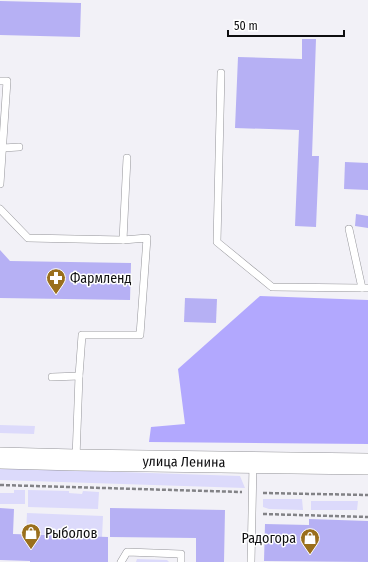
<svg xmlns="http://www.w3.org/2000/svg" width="368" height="562" font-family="'Fira Sans Condensed',sans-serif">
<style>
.green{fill:#dcdafb}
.forest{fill:#b2a8fe}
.building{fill:#b6b0f4}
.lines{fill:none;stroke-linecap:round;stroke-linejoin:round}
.lane-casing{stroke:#95959a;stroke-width:8}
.secondary-casing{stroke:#95959a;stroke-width:22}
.path{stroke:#828286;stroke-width:2.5;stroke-dasharray:4 2;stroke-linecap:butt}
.lane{stroke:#fff;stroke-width:7}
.secondary{stroke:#fff;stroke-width:21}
.labels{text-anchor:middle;stroke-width:3;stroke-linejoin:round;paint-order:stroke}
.poi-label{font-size:14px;fill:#0e0e10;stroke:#fff;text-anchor:start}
.street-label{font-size:14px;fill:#0e0e10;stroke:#fff}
</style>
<rect width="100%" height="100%" fill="#f2f1f7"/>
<!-- green -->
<g class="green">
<polygon points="0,425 35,426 34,434 0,433"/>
<polygon points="0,468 240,476 245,488 0,480"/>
<polygon points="14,490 25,490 25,504 0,504 0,493 14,493"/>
<polygon points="28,490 69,491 69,493 82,494 83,491 99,492 98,509 28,507"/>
<polygon points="263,499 302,499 303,510 269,509 263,507"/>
<polygon points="311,501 358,501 357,510 311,510"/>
<polygon points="27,513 103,516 102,537 26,534"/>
<polygon points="137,559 167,560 169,562 136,562"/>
</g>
<!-- forest -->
<polygon class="forest" points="260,296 368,300 368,444 149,442 151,427 185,424 178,369"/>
<!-- building -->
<g class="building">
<polygon points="0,1 81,3 80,37 0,35"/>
<polygon points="302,39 316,39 312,156 319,156 316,227 295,226 299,130 235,128 238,57 302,59"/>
<polygon points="345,162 368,163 368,190 344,189"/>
<polygon points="356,214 368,216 368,228 355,226"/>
<polygon points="0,250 10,261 131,263 130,300 0,298"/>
<polygon points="185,298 217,299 216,323 184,322"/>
<polygon points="0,508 14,509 13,534 108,537 108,562 30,562 30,561 0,560"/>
<polygon points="110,508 225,510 224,562 196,562 196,538 110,537"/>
<polygon points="309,519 368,521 368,562 264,561 265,524 309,525"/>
</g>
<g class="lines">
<!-- lane casing -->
<g class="lane-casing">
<g id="lane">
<polyline points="221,73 217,242 272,287 362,288"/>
<polyline points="0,81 7,81 0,184"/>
<polyline points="3,148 19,147"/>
<polyline points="0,209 28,238 123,240 147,238 140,335 82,335 79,376 76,458"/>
<polyline points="349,229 362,288 368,288"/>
<polyline points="123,240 127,158"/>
<polyline points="52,377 79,376"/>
<polyline points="121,562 127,552 181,554 181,562"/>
<polyline points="251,562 253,464"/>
</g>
</g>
<!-- secondary casing -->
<g class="secondary-casing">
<g id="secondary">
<path id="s1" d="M0,458L76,460L368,464"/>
</g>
</g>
<!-- path -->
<g class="path">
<polyline points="0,485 242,492"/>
<polyline points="263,493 368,495"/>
<polyline points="263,514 368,517"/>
</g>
<!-- lane -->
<use href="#lane" class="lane"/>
<!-- secondary -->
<use href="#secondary" class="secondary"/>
</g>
<!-- icons -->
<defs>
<g id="pharmacy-pin" transform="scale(1)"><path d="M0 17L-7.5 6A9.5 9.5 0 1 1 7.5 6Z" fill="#9a6f1d" stroke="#fff"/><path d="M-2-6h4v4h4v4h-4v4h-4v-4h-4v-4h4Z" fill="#fff"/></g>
<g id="shop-pin" transform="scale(1)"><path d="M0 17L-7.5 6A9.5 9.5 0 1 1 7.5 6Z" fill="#9a6f1d" stroke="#fff"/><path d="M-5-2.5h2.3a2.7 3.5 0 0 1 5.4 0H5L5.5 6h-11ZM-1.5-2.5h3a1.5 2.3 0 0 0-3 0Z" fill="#fff"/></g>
</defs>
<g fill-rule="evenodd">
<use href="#pharmacy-pin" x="56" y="278"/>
<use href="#shop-pin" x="31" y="533"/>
<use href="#shop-pin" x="310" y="538"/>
</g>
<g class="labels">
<!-- poi labels -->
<g class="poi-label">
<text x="70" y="283">Фармленд</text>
<text x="45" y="538">Рыболов</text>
<text x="296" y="543" text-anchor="end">Радогора</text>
</g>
<!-- street labels -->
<g class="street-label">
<text dy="5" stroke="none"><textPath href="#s1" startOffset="184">улица Ленина</textPath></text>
</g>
</g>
<!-- scale -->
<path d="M228 30v6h116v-6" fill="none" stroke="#0e0e10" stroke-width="2"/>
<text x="234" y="30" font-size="12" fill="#0e0e10" stroke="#ffffff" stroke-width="3" paint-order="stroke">50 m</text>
</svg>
